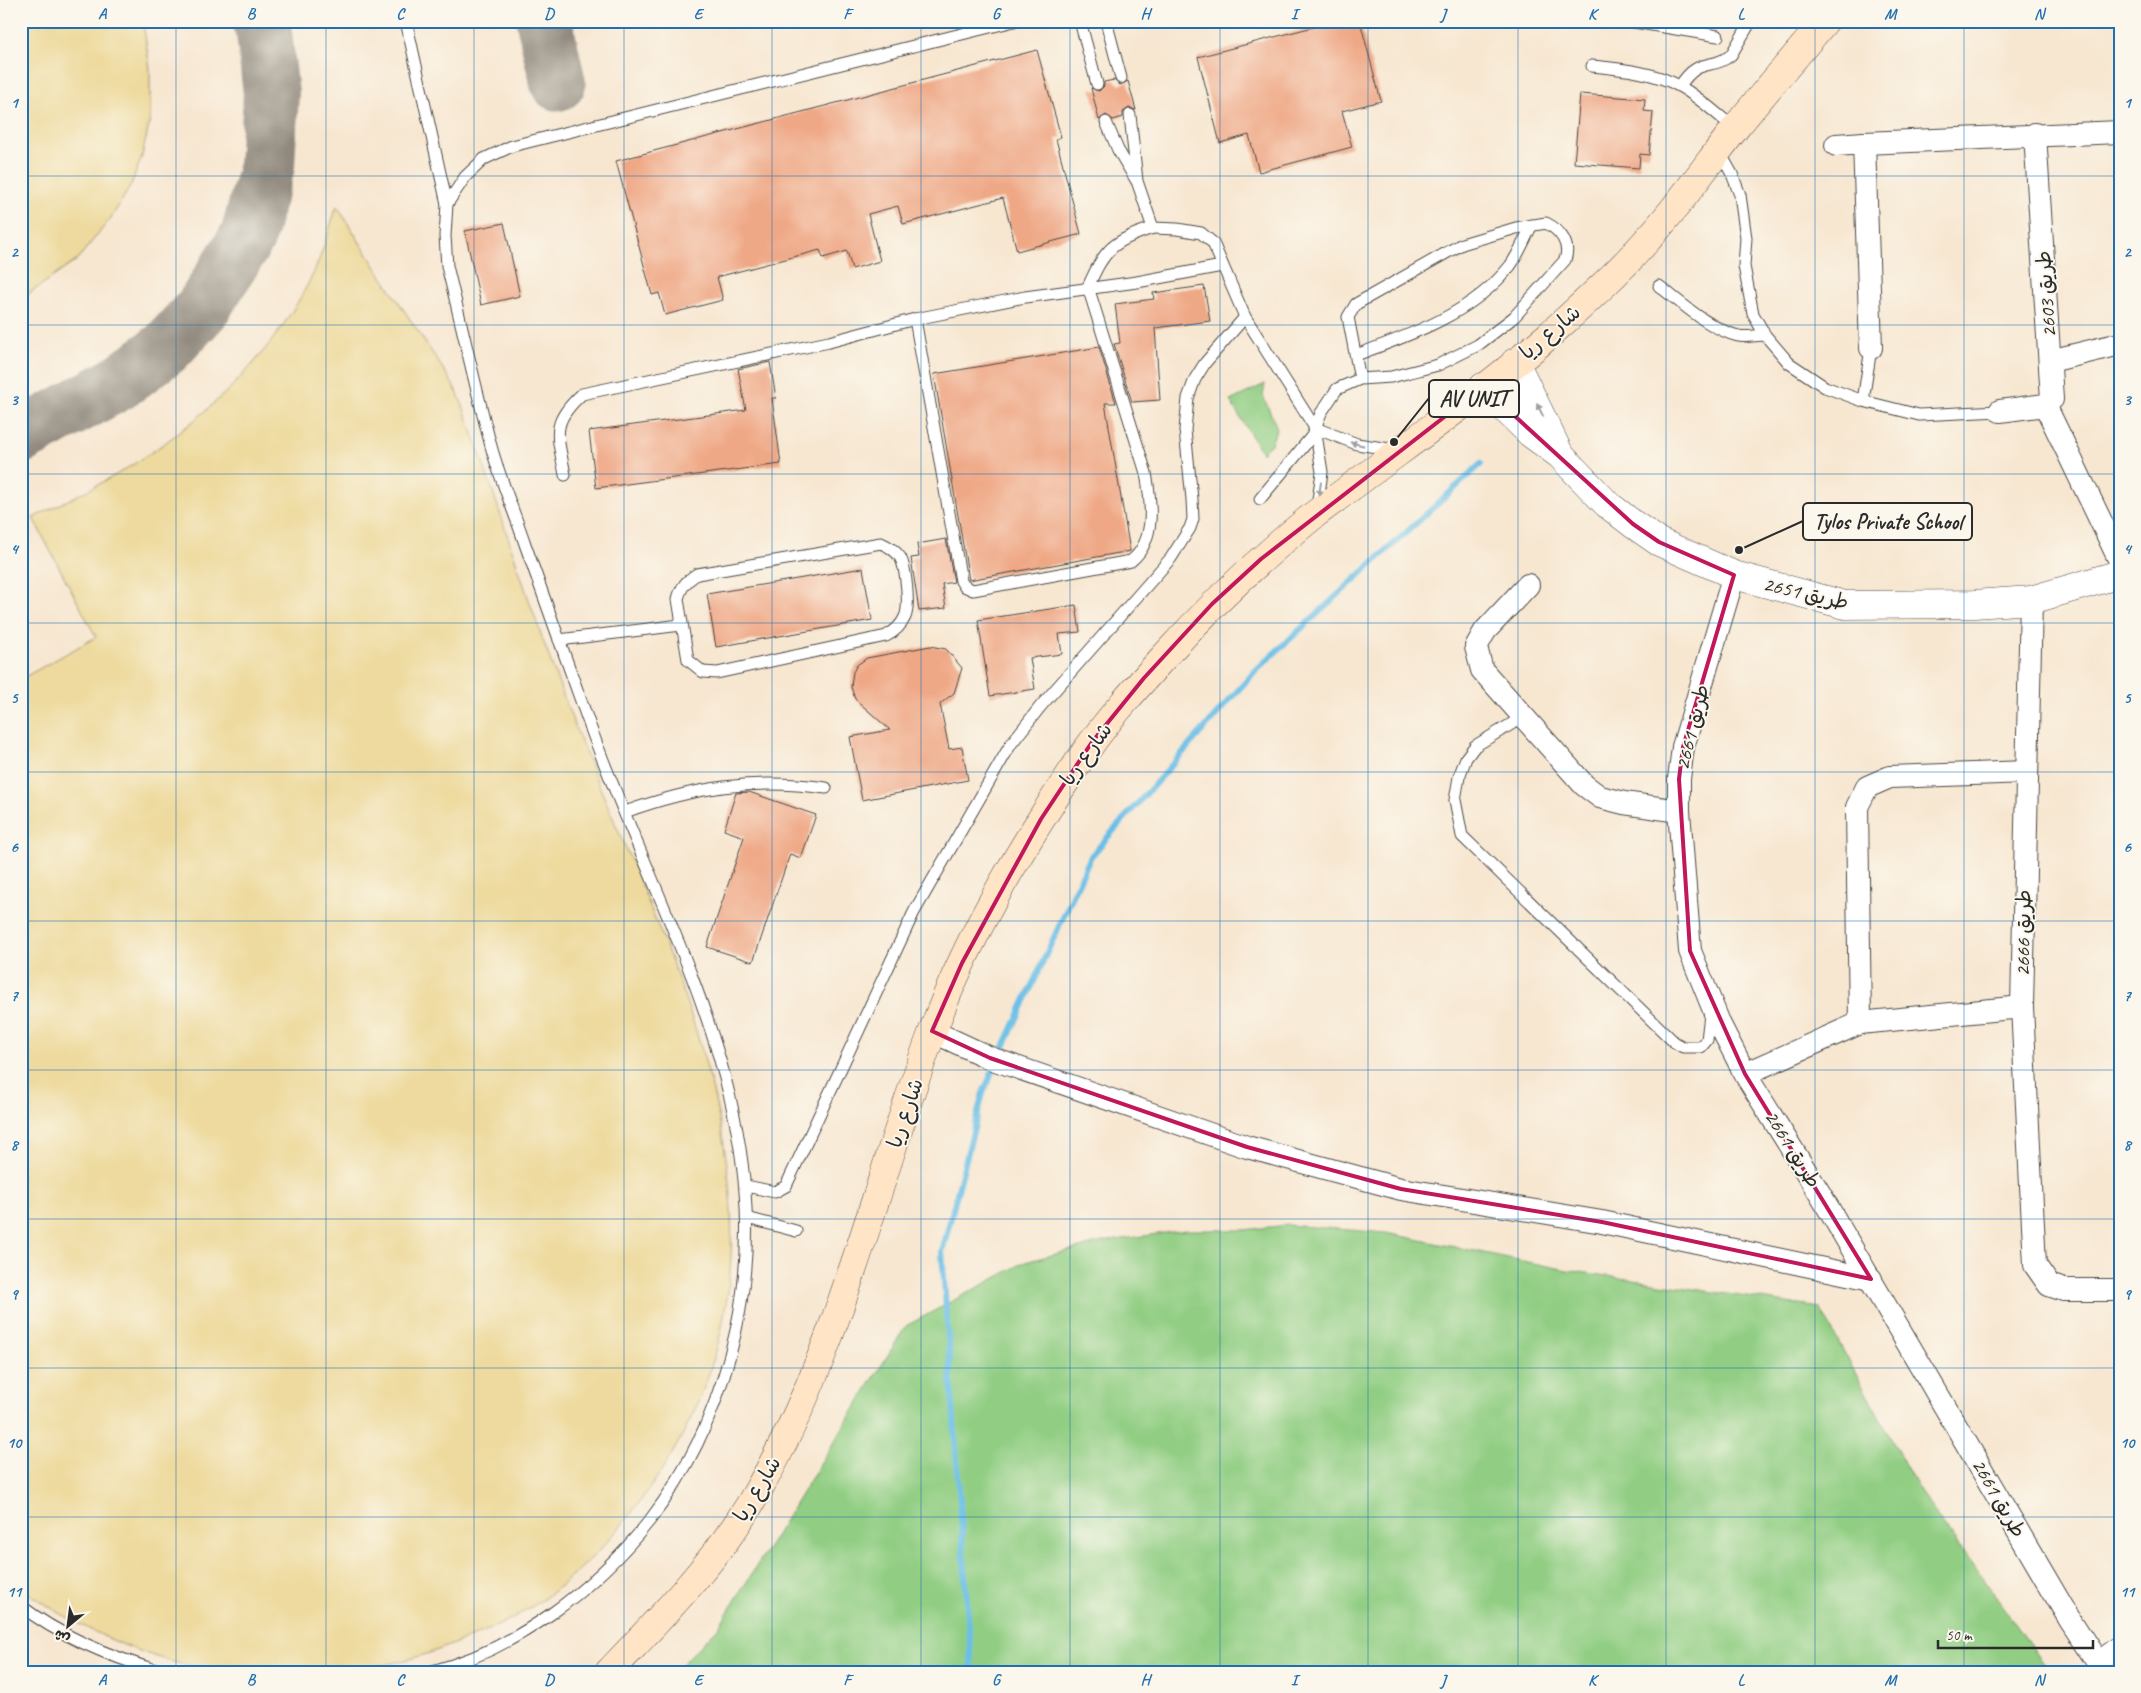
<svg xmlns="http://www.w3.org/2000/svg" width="2141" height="1693" font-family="Caveat,'Playpen Sans Arabic',sans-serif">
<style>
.green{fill:#91ce83;stroke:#5e7c57}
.sand{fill:#eeda9e;stroke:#8c8264}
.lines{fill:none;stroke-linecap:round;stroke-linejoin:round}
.stream{stroke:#6bbfe7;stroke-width:6}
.taxiway{stroke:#91897e;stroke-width:56}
.building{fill:#efa886}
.service-casing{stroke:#4a4744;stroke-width:13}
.minor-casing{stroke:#4a4744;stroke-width:24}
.tertiary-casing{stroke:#4a4744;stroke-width:29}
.secondary-casing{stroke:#4a4744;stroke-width:29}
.service{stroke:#fff;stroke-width:11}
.minor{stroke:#fff;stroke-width:22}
.tertiary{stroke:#fff;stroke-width:28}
.secondary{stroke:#ffe4c6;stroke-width:28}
.oneway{fill:#a0a0a0}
.marked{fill:none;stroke:#c2185b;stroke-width:4;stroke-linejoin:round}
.grid{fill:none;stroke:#1f6fb2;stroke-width:1;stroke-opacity:0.55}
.labels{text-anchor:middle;stroke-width:4;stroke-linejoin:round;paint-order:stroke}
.street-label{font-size:21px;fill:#2b2b2b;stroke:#fbf7ec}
.leader{fill:none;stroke:#2b2b2b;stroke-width:2}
.callout-dot{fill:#2b2b2b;stroke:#fbf7ec;stroke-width:2}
.callout{fill:#fbf7ec;stroke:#2b2b2b;stroke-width:2}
.callout-label{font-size:22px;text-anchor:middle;font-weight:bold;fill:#2b2b2b}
.neatline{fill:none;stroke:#1f6fb2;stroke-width:2}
.grid-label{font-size:16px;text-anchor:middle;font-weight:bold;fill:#1f6fb2}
</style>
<rect width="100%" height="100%" fill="#fbf7ec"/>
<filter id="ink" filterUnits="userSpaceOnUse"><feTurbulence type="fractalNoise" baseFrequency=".02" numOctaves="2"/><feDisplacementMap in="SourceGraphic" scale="10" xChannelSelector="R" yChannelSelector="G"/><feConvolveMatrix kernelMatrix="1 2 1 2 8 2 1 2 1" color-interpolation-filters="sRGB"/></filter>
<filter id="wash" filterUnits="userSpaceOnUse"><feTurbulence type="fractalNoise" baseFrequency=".0096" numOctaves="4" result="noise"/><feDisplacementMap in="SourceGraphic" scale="20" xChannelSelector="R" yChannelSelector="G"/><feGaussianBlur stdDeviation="1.12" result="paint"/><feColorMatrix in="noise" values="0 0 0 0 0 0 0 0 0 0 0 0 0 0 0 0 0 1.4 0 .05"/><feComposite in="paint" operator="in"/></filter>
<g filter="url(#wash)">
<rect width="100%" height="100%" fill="#f7e7d1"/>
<!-- green -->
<g class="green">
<polygon points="1265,384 1263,396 1277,428 1271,444 1262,453 1230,401"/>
<polygon points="1288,1225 1386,1233 1567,1270 1820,1308 1920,1492 2050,1672 674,1672 718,1628 906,1326 1025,1262 1102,1242 1186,1230 1244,1230"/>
</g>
<!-- sand -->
<g class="sand">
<polygon points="21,21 141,21 144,29 150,69 150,120 142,156 131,185 111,218 76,261 21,299"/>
<path d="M337,206C363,248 390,289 417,330C430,350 445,370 457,392C463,404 467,418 472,431C481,457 490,484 499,510C523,584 548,657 576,729C668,961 816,1213 670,1457C629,1524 571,1591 499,1625C484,1632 467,1638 451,1645C399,1666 353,1672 297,1672C273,1672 248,1673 223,1671C155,1665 77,1628 21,1588V679L96,637L33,518C69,499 107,482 140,460C212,413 275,352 313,274C323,253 329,228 337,206Z"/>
</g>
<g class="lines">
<!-- stream -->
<polyline class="stream" points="972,1672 942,1252 983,1093 1091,856 1257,669 1481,464"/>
<!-- taxiway -->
<g class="taxiway">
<polyline points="544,21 558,83"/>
<polyline points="21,436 117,384 166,348 202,309 248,236 267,166 271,94 264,33 260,21"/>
</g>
</g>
<g id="blocks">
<!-- building -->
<g class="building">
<polygon points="1336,21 1360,21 1381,101 1342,111 1352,147 1259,172 1249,135 1220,143 1198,57"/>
<polygon points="1037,50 1061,137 1056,139 1081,234 1017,251 1003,198 903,224 898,206 868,214 880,261 852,269 847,251 823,258 820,250 717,277 723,300 665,315 659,293 652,295 616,161"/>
<polygon points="1114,80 1120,85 1128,81 1136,110 1129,108 1123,112 1123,117 1113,120 1106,115 1099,120 1091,88 1099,91 1104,86 1104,82"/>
<polygon points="1580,94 1645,99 1644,111 1653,112 1649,155 1640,154 1639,168 1574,163"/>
<polygon points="504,223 520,296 481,305 465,231"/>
<polygon points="1204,286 1210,321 1155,328 1160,400 1132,402 1114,344 1120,343 1115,304 1154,299 1153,293"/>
<polygon points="1099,347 1116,403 1105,403 1130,551 969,580 934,374"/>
<polygon points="770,362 776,398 772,398 781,464 596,488 589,431 746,410 738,369"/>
<polygon points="946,539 954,582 942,584 946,608 919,611 911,558 919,557 917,544"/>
<polygon points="863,568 872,620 716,647 707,594"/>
<polygon points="1076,605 1080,632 1059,634 1062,654 1030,658 1035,689 990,696 978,620"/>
<polygon points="930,646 946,649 962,668 954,693 940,704 949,749 962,747 968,780 862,800 850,737 890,730 855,699 851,687 853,672 857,665 867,658"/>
<polygon points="749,792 816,815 801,858 790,854 753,962 707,947 744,837 724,830 736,793"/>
</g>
</g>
</g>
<g filter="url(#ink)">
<use href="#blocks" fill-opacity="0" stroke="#4a4744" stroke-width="1"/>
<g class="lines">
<!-- service casing -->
<g class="service-casing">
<g id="service">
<polyline points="406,21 447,204"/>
<polyline points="1080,21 1097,84"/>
<polyline points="1106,21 1121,78"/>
<polyline points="1628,21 1718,36"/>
<path d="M1592,66C1621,69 1654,72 1679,86C1699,97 1717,114 1735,129"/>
<path d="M1680,86C1699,56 1711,71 1731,55L1751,21"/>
<polyline points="1130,115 1137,181 1153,228 1177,229 1201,233 1213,243 1245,317 1315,428 1322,472 1317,507"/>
<polyline points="1106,122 1118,150 1136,180"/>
<polyline points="1719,151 1732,174 1740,195 1746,238 1744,266 1753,314 1765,335 1789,363 1825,387 1863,401 1919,415 2000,411"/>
<path d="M1659,286C1683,304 1708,328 1738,336C1746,338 1756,335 1765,335"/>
<path d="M915,319L961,581L964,586L973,590L1131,561C1157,540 1151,501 1146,473L1088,287C1105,249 1112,241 1153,228"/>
<path d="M1356,355C1411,335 1473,313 1510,266C1519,254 1525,238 1532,225"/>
<polyline points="1863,401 1871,348"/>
<polyline points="1315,428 1357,444 1396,450"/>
<path d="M565,475C558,435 549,424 582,394L829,342L915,319L1025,297L1137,282L1222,266"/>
<path d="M1260,499L1312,436L1321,413L1337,389L1360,379L1391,377L1438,365L1478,345L1514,317L1565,260C1571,244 1560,230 1546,223L1516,228L1462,244L1356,304L1348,317L1360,379"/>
<path d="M881,543C888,546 895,550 900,557C906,567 910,606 905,617C901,626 894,632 886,636L717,673L703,672L688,660L678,599C681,587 686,581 697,574Z"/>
<polyline points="559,640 681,625"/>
<polyline points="1523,717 1475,746 1466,758 1459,777 1455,800 1462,836 1674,1042 1683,1047 1701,1047 1707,1040 1710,1014"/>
<path d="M625,812C694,787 753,778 826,788"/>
<polyline points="746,1186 775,1192 786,1186 914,912 1011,744 1040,707 1171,558 1190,528 1193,519 1192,499 1185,430 1188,398 1195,379 1205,363 1245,317"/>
<polyline points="747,1218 796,1231"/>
<path d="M21,1606C61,1637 114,1658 162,1672"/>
<path d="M429,1672C516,1650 595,1589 650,1520C688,1471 714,1414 730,1355C792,1126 665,932 590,726C568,665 547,605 525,544C514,511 500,479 491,446C475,386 462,326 447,266L445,236L447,204L465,177L484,159L512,146L1014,21"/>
</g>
</g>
<!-- minor casing -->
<g class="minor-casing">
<g id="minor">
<polyline points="1864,143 2120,132"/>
<polyline points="1836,145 1864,143 1871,348"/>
<polyline points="2050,361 2120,344"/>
<polyline points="2045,405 2120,561"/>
<polyline points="2000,411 2045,405 2052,399 2035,134"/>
<polyline points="1734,575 1683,747 1679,779 1679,811 1690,951 1720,1025 1745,1074 1820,1194 2070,1620 2104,1672"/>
<polyline points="1528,585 1485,631 1476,647 1482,670 1584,785 1600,797 1624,803 1679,811"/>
<polyline points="2031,600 2022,1007 2035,1265 2049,1285 2064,1290 2120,1290"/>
<polyline points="1860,1023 1857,807 1867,787 1890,777 2027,772"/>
<polyline points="932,1031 990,1058 1247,1147 1401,1189 1602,1222 1871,1279"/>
<polyline points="1745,1074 1860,1023 2022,1007"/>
<polyline points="2098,1663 2120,1647"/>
</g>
</g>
<!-- tertiary casing -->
<g class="tertiary-casing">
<g id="tertiary">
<polyline points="1515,362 1559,453"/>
<polyline points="1483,387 1530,433 1560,455 1607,504 1633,524 1659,542 1734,575 1845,605 1974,604 2031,600 2120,574"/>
</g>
</g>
<!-- secondary casing -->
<g class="secondary-casing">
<path id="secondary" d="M609,1672C662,1616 717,1561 756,1494C839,1351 874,1187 932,1033C969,932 1027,837 1088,748C1110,717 1136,688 1162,659C1209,607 1259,559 1314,515C1392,455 1474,400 1548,336C1579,308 1611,280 1639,249C1675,211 1705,167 1737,126C1766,90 1796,56 1825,21"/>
</g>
<!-- service -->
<use href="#service" class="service"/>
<!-- minor -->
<use href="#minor" class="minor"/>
<!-- tertiary -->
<use href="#tertiary" class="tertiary"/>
<!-- secondary -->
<use href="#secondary" class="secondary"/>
</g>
<!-- one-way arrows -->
<defs><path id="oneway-solid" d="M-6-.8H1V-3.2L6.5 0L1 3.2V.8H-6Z" transform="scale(1.25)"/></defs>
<g class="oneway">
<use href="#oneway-solid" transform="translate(1540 410) rotate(-117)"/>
<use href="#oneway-solid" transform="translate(1357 444) rotate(-166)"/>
<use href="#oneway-solid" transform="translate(1320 489) rotate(98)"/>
</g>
</g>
<!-- marked area -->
<path class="marked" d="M1483,387L1633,524L1659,542L1734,575L1683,747L1679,779L1690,951L1745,1074L1871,1279L1602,1222L1401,1189L1247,1147L990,1058L932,1031L962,963L1041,819L1092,742L1144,678L1212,604L1261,559Z"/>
<!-- grid -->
<path class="grid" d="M176,21V1672M326,21V1672M474,21V1672M624,21V1672M772,21V1672M921,21V1672M1070,21V1672M1220,21V1672M1368,21V1672M1518,21V1672M1666,21V1672M1815,21V1672M1964,21V1672M21,176H2120M21,325H2120M21,474H2120M21,623H2120M21,772H2120M21,921H2120M21,1070H2120M21,1219H2120M21,1368H2120M21,1517H2120"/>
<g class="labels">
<!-- street labels -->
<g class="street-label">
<text transform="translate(2046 294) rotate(-94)" y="7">طريق 2603</text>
<text transform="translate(1550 332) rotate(-40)" y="7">شارع ريا</text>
<text transform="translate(1806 593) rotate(13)" y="7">طريق 2651</text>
<text transform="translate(1692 727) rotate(-76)" y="7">طريق 2661</text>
<text transform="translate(1086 754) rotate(-54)" y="7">شارع ريا</text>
<text transform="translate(2023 933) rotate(-89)" y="7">طريق 2666</text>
<text transform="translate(905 1113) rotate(-71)" y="7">شارع ريا</text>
<text transform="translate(1793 1149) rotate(58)" y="7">طريق 2661</text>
<text transform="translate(757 1489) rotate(-59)" y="7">شارع ريا</text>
<text transform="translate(1999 1498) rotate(60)" y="7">طريق 2661</text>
</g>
</g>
<!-- callouts -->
<path class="leader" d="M1394 442L1429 398M1739 550L1803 521"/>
<g class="callout-dot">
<circle cx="1394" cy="442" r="5"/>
<circle cx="1739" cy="550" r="5"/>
</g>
<g class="callout">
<rect x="1429" y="380" width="90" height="37" rx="5"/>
<rect x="1803" y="503" width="169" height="37" rx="5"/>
</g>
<g class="callout-label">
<text x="1474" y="406">AV UNIT</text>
<text x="1888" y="529">Tylos Private School</text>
</g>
<!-- margin -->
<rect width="2141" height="1693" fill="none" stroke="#fbf7ec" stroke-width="55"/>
<!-- north arrow -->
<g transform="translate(68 1626) rotate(209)" stroke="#fbf7ec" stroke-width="4" paint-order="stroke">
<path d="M0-4L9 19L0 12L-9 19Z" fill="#2b2b2b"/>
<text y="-8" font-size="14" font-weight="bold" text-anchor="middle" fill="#2b2b2b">ش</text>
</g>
<!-- scale -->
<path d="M1938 1640v8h155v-8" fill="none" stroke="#2b2b2b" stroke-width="2.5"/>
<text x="1946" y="1640" font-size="15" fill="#2b2b2b" stroke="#fbf7ec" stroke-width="4" paint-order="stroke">50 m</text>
<rect x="28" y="28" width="2086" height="1638" class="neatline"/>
<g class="grid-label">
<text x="102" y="19">A</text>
<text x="251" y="19">B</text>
<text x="400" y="19">C</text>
<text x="549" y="19">D</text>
<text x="698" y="19">E</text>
<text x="847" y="19">F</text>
<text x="996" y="19">G</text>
<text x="1145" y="19">H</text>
<text x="1294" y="19">I</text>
<text x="1443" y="19">J</text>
<text x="1592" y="19">K</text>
<text x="1741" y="19">L</text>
<text x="1890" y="19">M</text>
<text x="2039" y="19">N</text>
<text x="14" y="108">1</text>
<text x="2127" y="108">1</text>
<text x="14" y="257">2</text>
<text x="2127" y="257">2</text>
<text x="14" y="405">3</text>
<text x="2127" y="405">3</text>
<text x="14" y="554">4</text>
<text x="2127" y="554">4</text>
<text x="14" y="703">5</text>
<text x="2127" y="703">5</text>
<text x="14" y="852">6</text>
<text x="2127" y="852">6</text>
<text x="14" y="1001">7</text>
<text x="2127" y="1001">7</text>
<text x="14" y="1150">8</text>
<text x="2127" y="1150">8</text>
<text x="14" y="1299">9</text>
<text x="2127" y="1299">9</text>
<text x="14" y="1448">10</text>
<text x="2127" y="1448">10</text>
<text x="14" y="1597">11</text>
<text x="2127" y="1597">11</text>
<text x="102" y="1685">A</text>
<text x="251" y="1685">B</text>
<text x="400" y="1685">C</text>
<text x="549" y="1685">D</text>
<text x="698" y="1685">E</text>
<text x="847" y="1685">F</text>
<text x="996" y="1685">G</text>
<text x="1145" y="1685">H</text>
<text x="1294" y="1685">I</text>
<text x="1443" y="1685">J</text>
<text x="1592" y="1685">K</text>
<text x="1741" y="1685">L</text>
<text x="1890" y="1685">M</text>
<text x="2039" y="1685">N</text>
</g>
</svg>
